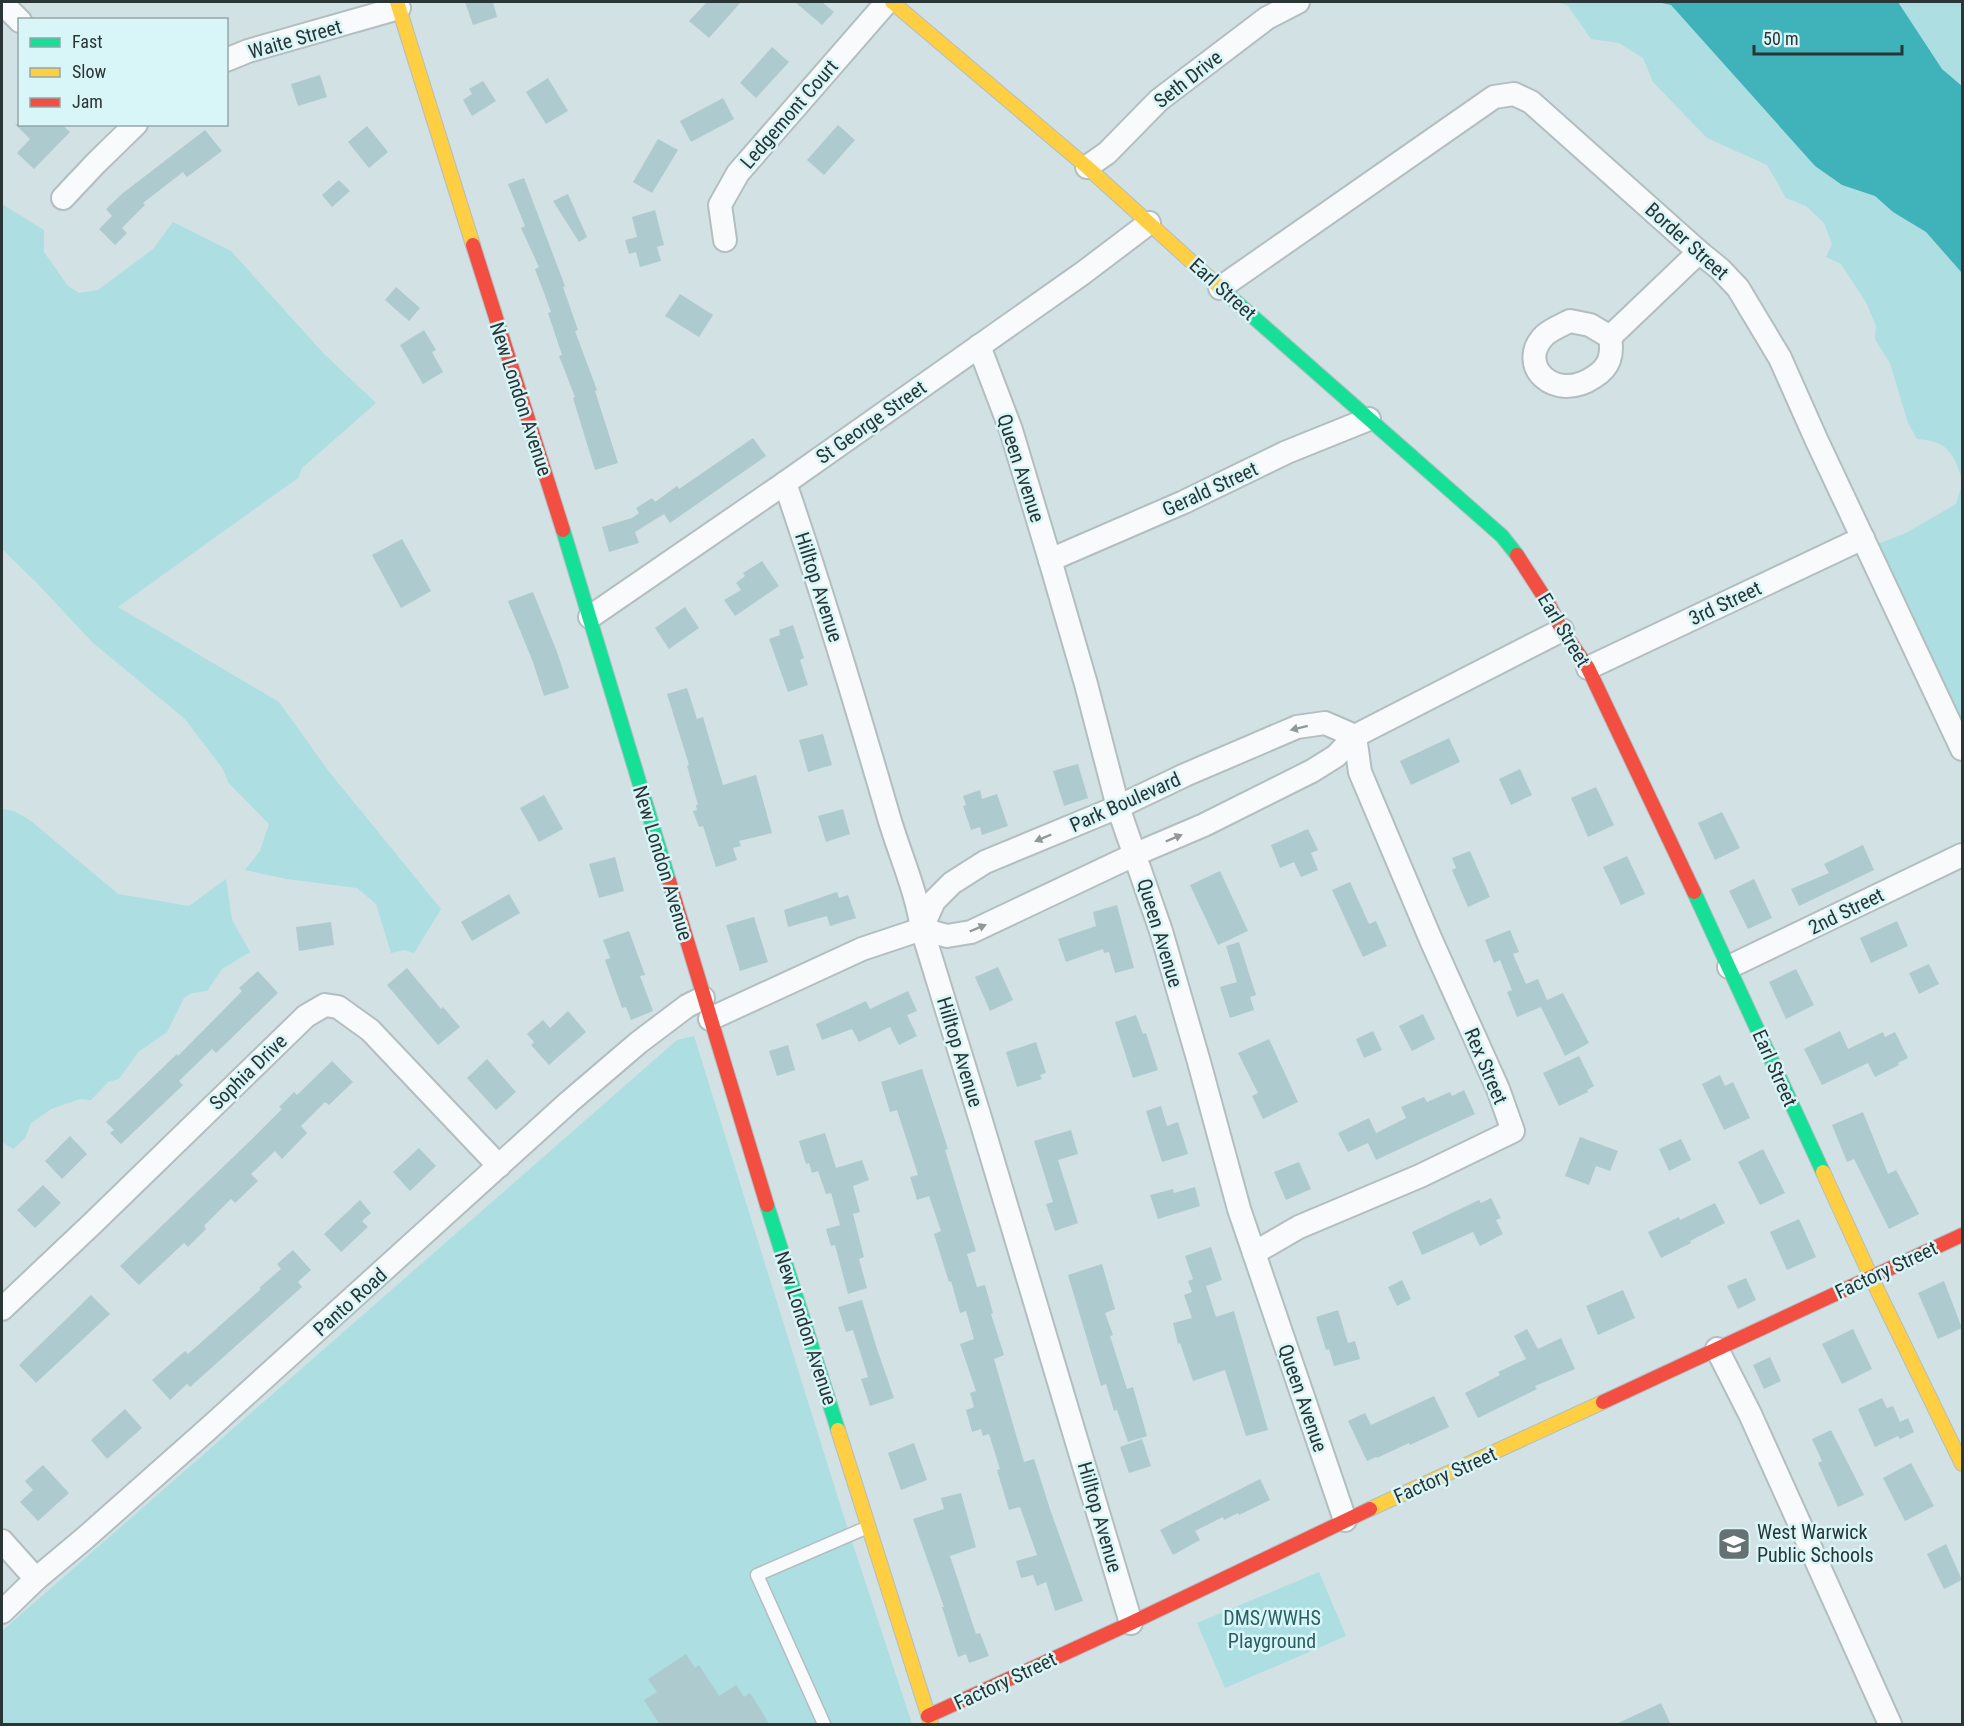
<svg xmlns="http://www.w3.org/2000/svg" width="1964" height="1726" font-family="'Roboto Condensed',sans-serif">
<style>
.green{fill:#acdee2}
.water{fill:#40b2b9}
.building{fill:#adcbce}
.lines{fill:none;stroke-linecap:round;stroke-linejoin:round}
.lane-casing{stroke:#b2bec0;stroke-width:15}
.street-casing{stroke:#b2bec0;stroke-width:26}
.fast-casing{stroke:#b2bec0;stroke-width:16}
.slow-casing{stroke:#b2bec0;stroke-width:16}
.jam-casing{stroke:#b2bec0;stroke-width:16}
.lane{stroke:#f8fafb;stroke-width:12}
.street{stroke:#f8fafb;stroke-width:22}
.fast{stroke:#16e098;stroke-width:14}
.slow{stroke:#ffcf43;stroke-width:14}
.jam{stroke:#f24e42;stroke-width:14}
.oneway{fill:#919898}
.labels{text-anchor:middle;stroke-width:5;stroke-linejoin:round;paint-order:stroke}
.street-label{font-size:20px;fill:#2a3536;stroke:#d8f5f7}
.poi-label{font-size:20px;fill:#2a3536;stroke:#d8f5f7;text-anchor:start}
.park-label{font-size:20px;fill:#2b5f63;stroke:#d8f5f7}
</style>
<rect width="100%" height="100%" fill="#d2e1e3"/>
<!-- green -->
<g class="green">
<path d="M1558,2H1657L1671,5L1815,166L1842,185L1875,196L1893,212L1926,232L1962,273V478C1952,451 1947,441 1917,439L1908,423L1890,363L1875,339L1876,326L1866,302L1841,264L1826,257L1832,244L1824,223L1806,206L1786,198L1767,165L1707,138L1653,82L1643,58L1619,43L1591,39L1568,6Z"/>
<polygon points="1898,2 1960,2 1962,9 1962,86 1942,69"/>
<polygon points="2,204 44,230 44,252 68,286 79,293 98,290 153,249 173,222 231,251 324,354 376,403 302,468 298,478 118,607 279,702 330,773 441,909 414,953 404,950 391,953 376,904 357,888 287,879 245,870 260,851 269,824 228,782 223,769 185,719 92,642 38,584 2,549"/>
<polygon points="1962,485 1962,744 1870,547 1906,533 1956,504"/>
<polygon points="2,809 14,811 31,821 118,894 189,906 226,879 232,920 250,952 222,969 207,991 192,993 184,998 167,1032 138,1052 119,1079 108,1082 91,1100 80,1099 51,1109 31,1123 25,1138 13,1149 2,1142"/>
<polygon points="694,1036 843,1514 912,1724 2,1724 2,1631 677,1040"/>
<polygon points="1319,1572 1346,1636 1225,1688 1197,1623"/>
</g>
<!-- water -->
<polygon class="water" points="1657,2 1898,2 1942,69 1962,86 1962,273 1926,232 1893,212 1875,196 1842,185 1815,166 1671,5"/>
<!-- building -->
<g class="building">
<polygon points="465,2 493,2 497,17 473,25"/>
<polygon points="707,2 741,2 709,38 689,21"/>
<polygon points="795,2 822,2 834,12 822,25"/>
<polygon points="772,47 789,62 756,98 740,83"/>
<polygon points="320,75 327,97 298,106 291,84"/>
<polygon points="548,78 568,111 546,124 526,92"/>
<polygon points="483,81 496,101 472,116 463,100 472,94 469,89"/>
<polygon points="723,98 734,119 691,142 680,121"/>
<polygon points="15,124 61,124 70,132 34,169 17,153 30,139"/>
<polygon points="838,125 855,140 824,175 807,160"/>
<polygon points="367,126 388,152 369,168 348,142"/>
<polygon points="205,130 222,151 187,177 183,172 143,203 145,205 122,228 127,233 115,245 99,229 112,216 106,209 123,193"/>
<polygon points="658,139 678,150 652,193 633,182"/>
<polygon points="524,178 565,286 563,287 578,330 575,331 597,390 595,391 618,463 595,470 573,398 575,397 559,356 562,355 548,313 551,312 535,269 539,267 521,228 525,226 508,184"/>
<polygon points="339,180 350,191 332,207 322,195"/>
<polygon points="568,194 587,237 579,242 553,201"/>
<polygon points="655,210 664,245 657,247 661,261 640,267 636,252 629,254 625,240 637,237 632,217"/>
<polygon points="396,287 420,308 409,321 385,300"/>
<polygon points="680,294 713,315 699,337 665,316"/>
<polygon points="424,330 436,350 432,352 443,372 423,384 400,345"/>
<polygon points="753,438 766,456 670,523 664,514 635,532 639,543 609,552 602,527 632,518 639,513 636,508 652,498 655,502 677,486 679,489"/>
<polygon points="402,539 431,591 401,608 372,555"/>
<polygon points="762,561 779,586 735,616 724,600 741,590 736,583 745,576 743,573"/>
<polygon points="533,592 557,652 569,688 544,696 533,662 508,601"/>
<polygon points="685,607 699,628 669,649 655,628"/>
<polygon points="793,625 804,658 800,660 808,685 788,692 769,639 780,635 779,630"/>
<polygon points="687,688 697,719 703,717 723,785 756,775 772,833 739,841 741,846 733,848 737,860 716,867 703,826 699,827 693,811 697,810 696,805 698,805 687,766 689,765 667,694"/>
<polygon points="823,734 832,765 808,772 799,740"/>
<polygon points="1449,738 1460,762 1411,785 1400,761"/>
<polygon points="1078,764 1088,798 1064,806 1053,771"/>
<polygon points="1520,769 1532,795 1511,805 1499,779"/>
<polygon points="1596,787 1614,825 1588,837 1571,798"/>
<polygon points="980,790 982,799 997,794 1008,826 982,835 980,827 971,830 963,806 966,805 963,796"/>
<polygon points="544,795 563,829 539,842 520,808"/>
<polygon points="843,809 850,834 826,842 818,816"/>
<polygon points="1722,812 1740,848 1715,860 1698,823"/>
<polygon points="1308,829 1318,850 1311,853 1318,870 1301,877 1294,862 1280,868 1271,845"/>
<polygon points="1863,845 1874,870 1799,906 1791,889 1829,873 1824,864"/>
<polygon points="1470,851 1490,897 1468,907 1452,870 1456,868 1452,858"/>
<polygon points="1627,856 1645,894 1621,905 1603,867"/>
<polygon points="615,857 624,891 599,898 589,864"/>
<polygon points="1220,871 1248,931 1218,945 1190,885"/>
<polygon points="1754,879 1772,918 1748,929 1729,891"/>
<polygon points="1350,882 1369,924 1376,921 1387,946 1363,957 1332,890"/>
<polygon points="837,892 839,898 848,895 856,918 830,926 827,916 788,927 784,910"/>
<polygon points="509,894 520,913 472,941 461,922"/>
<polygon points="1117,905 1134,968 1115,973 1109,952 1104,953 1103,949 1066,962 1058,939 1096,926 1093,912"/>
<polygon points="754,917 768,962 740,971 726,925"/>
<polygon points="1897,921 1908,946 1871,963 1860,938"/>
<polygon points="331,922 334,945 299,951 296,927"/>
<polygon points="1510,930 1519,952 1513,954 1526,984 1538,979 1547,1000 1563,993 1589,1043 1565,1056 1541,1007 1517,1017 1507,992 1512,990 1500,960 1494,963 1485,940"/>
<polygon points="629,931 645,975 640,976 653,1011 631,1020 626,1007 622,1008 605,960 610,958 603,940"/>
<polygon points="1239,942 1256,995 1250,997 1254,1010 1230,1018 1220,987 1237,982 1226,946"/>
<polygon points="1929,964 1939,984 1919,994 1909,973"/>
<polygon points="998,967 1013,1000 990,1011 975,977"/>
<polygon points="407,968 441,1009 443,1007 460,1027 438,1045 387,985"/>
<polygon points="1796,969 1814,1005 1786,1019 1769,982"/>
<polygon points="258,971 278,993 216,1053 212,1049 179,1081 183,1085 121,1144 110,1133 114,1130 106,1122 177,1054 178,1056 242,991 239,988"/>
<polygon points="908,991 917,1011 907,1015 917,1036 899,1045 890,1027 859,1042 852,1029 822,1040 816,1024 866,1001 870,1009"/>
<polygon points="568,1011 586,1032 549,1065 531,1045 534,1042 527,1034 543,1020 550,1028"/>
<polygon points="1423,1014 1435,1039 1412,1051 1399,1026"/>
<polygon points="1136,1015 1143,1034 1146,1033 1158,1070 1133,1078 1115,1022"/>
<polygon points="1373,1031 1382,1050 1364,1058 1356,1039"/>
<polygon points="1840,1031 1848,1049 1883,1032 1885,1037 1895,1032 1908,1058 1898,1063 1899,1065 1875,1077 1868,1063 1822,1085 1804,1049"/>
<polygon points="1269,1039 1298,1102 1263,1119 1252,1096 1258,1093 1238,1053"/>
<polygon points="1036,1042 1046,1073 1040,1075 1042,1079 1017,1087 1006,1052"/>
<polygon points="788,1045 795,1070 777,1076 769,1051"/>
<polygon points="1579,1056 1594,1086 1587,1090 1588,1092 1559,1106 1543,1073"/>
<polygon points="487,1059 516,1092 496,1110 467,1078"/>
<polygon points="332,1061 353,1082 329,1105 325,1102 301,1126 307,1133 282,1159 275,1151 251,1174 258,1181 235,1203 231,1199 204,1226 206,1229 188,1247 184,1243 139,1285 120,1266 250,1141 282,1109 279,1107 294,1092 297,1095"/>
<polygon points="922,1069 948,1149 945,1150 976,1251 967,1254 977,1287 985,1285 993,1313 991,1314 1004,1355 994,1359 1024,1462 1034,1459 1051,1512 1083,1601 1055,1611 1046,1582 1037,1586 1033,1575 1021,1578 1016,1561 1037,1555 1020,1507 1009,1510 997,1470 1000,1469 989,1434 983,1436 981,1429 972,1432 966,1410 974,1407 970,1393 976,1391 960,1344 974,1339 966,1311 960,1313 951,1281 949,1282 934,1234 941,1231 929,1196 917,1200 910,1177 918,1175 897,1110 890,1112 881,1082"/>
<polygon points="1720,1075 1725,1086 1733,1082 1750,1118 1724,1130 1702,1084"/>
<polygon points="1464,1090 1475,1114 1376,1160 1368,1143 1348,1152 1338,1133 1369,1118 1376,1133 1406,1118 1401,1107 1424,1097 1427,1102 1450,1092 1452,1096"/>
<polygon points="1161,1106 1167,1126 1178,1122 1188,1154 1162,1162 1146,1111"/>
<polygon points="1863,1112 1888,1174 1896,1170 1919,1214 1889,1229 1854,1159 1847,1162 1832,1125"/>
<polygon points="1071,1130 1078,1154 1058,1160 1078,1223 1055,1231 1046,1204 1053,1202 1034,1141"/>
<polygon points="825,1133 836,1168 862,1160 869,1180 853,1186 860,1212 853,1214 864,1257 859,1259 867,1288 848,1294 835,1245 831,1246 826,1229 840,1225 831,1193 826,1194 818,1171 812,1173 809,1163 806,1164 799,1141"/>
<polygon points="70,1136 87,1154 62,1179 45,1161"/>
<polygon points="1580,1137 1618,1151 1610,1171 1596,1166 1589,1185 1565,1176"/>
<polygon points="1681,1139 1691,1160 1669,1171 1659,1149"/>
<polygon points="419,1148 436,1166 410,1191 393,1172"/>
<polygon points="1763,1149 1785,1193 1760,1205 1738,1162"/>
<polygon points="1299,1162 1311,1189 1286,1200 1274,1172"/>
<polygon points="43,1185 61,1203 35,1228 17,1210"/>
<polygon points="1195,1187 1200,1206 1158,1219 1150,1195 1173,1189 1174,1193"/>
<polygon points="1491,1198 1501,1218 1496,1220 1503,1234 1480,1246 1473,1232 1422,1255 1412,1232 1479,1200 1481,1203"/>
<polygon points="360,1200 371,1213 362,1221 368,1227 341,1252 324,1234"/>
<polygon points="1715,1203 1725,1223 1690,1241 1691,1243 1661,1258 1648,1232 1679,1217 1680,1220"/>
<polygon points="1799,1219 1816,1257 1787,1270 1770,1232"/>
<polygon points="1211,1247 1222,1280 1206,1286 1216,1317 1234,1311 1268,1430 1246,1436 1225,1370 1193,1381 1180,1343 1178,1344 1173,1323 1192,1318 1184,1295 1192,1292 1188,1281 1193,1279 1185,1256"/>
<polygon points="293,1250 311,1270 298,1282 302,1287 190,1387 187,1384 170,1400 152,1380 185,1351 188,1354 261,1289 259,1288 281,1269 277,1264"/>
<polygon points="1102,1264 1115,1309 1105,1313 1113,1335 1110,1336 1127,1389 1133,1387 1147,1436 1128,1442 1117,1410 1114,1411 1106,1384 1101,1386 1068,1275"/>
<polygon points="1746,1278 1756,1300 1738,1309 1727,1286"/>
<polygon points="1402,1280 1411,1299 1397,1306 1388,1287"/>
<polygon points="1944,1281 1962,1328 1938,1339 1918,1293"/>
<polygon points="1623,1290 1635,1318 1598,1335 1586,1306"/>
<polygon points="91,1295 110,1314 36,1383 19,1365"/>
<polygon points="862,1300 876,1346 894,1398 870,1406 861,1379 868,1377 853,1330 846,1332 838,1307"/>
<polygon points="1338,1310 1348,1343 1355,1341 1360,1359 1334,1366 1329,1349 1326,1350 1316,1317"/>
<polygon points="1527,1329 1538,1349 1561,1338 1575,1369 1535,1386 1537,1389 1478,1418 1465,1393 1500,1375 1498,1372 1526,1359 1514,1336"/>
<polygon points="1853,1329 1872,1369 1842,1384 1822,1344"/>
<polygon points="1770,1357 1781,1381 1764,1389 1753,1365"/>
<polygon points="1434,1396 1449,1427 1410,1445 1409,1443 1377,1458 1376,1457 1367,1461 1348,1421 1365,1413 1371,1425"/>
<polygon points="1882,1398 1887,1408 1893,1406 1900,1422 1908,1418 1914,1432 1900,1439 1898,1436 1875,1447 1858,1409"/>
<polygon points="125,1409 142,1428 107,1459 91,1440"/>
<polygon points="1831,1430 1864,1495 1838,1507 1818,1463 1822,1461 1812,1439"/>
<polygon points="1142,1439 1151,1466 1129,1473 1120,1447"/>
<polygon points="914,1443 927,1480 901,1490 888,1453"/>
<polygon points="1911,1463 1934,1506 1905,1521 1883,1478"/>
<polygon points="43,1465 69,1493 38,1521 20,1502 33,1490 25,1481"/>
<polygon points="1260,1479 1270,1500 1239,1515 1238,1513 1224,1520 1223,1517 1195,1531 1200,1540 1173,1555 1160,1530"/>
<polygon points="961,1493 976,1547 950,1556 976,1634 980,1633 989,1656 969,1663 966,1654 958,1657 942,1607 944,1607 913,1519 944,1509 941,1498"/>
<polygon points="1946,1544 1962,1580 1944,1589 1927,1554"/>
<polygon points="686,1654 695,1668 699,1665 719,1696 736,1685 744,1697 750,1693 770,1725 660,1725 644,1700 657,1692 648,1679"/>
<polygon points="1661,1703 1671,1725 1614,1725"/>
</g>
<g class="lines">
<!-- lane casing -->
<g class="lane-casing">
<polyline id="lane" points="824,1724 757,1575 868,1527"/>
</g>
<!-- street casing -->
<g class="street-casing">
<g id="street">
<polyline points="2,3 20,21"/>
<polyline points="226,60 248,51 399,8"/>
<polyline points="1087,167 1107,153 1159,100 1267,18 1298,2"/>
<polyline points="63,198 96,163 136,124"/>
<polyline points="725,240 720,205 738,173 887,2"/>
<polyline points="1220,288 1494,97 1514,94 1531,102 1699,252 1720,269 1738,288 1780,358 1816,439 1962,749"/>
<path d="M1570,321L1590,325L1610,337C1613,355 1610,367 1594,377C1554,404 1515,364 1545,335C1552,329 1562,325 1570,321Z"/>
<polyline points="1610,337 1699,252"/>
<polyline points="979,346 1011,430 1050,560 1086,684 1118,807 1161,931 1199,1062 1239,1209 1345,1520"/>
<path d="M785,483C822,591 855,701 887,811C898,851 916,888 922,929L981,1121L1131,1623"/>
<polyline points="1050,560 1184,502 1287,452 1369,419"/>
<polyline points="590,617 785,483 1083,273 1149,223"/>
<polyline points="1588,668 1863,538"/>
<polyline points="922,928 934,901 952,883 985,862 1118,807 1185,775 1297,727 1325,723 1355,736"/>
<polyline points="1729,967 1962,855"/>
<polyline points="710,1019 862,949 922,929 947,936 971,932 1136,854 1204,825 1312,771 1336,756 1355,736 1562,630"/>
<polyline points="1254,1253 1299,1227 1420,1176 1513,1131 1498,1089 1431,940 1360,772 1355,736"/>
<polyline points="2,1309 94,1222 306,1016 325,1005 338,1007 370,1030 499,1166"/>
<polyline points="1717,1349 1750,1414 1890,1724"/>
<polyline points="2,1541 36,1579"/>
<polyline points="2,1612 36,1579 85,1538 208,1429 569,1102 638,1043 687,1006 703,998"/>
</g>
</g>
<!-- fast casing -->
<g class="fast-casing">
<g id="fast">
<polyline points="1226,293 1502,536 1517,555"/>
<polyline points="563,530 669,881"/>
<polyline points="1694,892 1823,1172"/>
<polyline points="767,1205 838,1430"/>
</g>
</g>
<!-- slow casing -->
<g class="slow-casing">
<g id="slow">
<polyline points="397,2 473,245"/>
<polyline points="892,2 1087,167 1226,293"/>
<polyline points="1823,1172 1871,1277 1962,1464"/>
<polyline points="838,1430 931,1724"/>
<polyline points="1370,1509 1603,1402"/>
</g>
</g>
<!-- jam casing -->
<g class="jam-casing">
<g id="jam">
<polyline points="473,245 563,530"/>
<polyline points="1517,555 1548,603 1562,630 1588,668 1694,892"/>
<polyline points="669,881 767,1205"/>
<polyline points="1603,1402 1962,1235"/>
<polyline points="928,1716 1131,1623 1370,1509"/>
</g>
</g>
<!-- lane -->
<use href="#lane" class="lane"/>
<!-- street -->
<use href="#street" class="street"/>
<!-- fast -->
<use href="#fast" class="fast"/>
<!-- slow -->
<use href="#slow" class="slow"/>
<!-- jam -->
<use href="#jam" class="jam"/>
</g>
<!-- one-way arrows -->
<defs><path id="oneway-solid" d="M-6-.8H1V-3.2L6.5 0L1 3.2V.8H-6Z" transform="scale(1.5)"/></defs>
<g class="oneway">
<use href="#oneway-solid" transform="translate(1299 728) rotate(166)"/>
<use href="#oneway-solid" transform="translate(1043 838) rotate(157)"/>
<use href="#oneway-solid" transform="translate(1174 838) rotate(-23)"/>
<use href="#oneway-solid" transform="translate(978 928) rotate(-23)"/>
</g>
<!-- icons -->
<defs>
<g id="school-square" transform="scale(1.725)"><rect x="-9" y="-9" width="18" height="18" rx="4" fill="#657173" stroke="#d8f5f7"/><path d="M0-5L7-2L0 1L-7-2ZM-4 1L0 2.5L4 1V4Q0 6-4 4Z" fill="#fff"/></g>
</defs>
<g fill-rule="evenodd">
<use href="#school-square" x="1734" y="1544"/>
</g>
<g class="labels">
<!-- street labels -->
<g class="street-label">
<text transform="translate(295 39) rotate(-16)" y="7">Waite Street</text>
<text transform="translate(1188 79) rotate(-38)" y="7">Seth Drive</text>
<text transform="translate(789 114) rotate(-49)" y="7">Ledgemont Court</text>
<text transform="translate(1687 241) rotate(42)" y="7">Border Street</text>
<text transform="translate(1223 289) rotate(42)" y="7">Earl Street</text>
<text transform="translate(521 399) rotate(72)" y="7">New London Avenue</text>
<text transform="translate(871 422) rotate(-35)" y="7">St George Street</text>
<text transform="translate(1021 468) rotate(72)" y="7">Queen Avenue</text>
<text transform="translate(1210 489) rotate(-25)" y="7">Gerald Street</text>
<text transform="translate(819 587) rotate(72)" y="7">Hilltop Avenue</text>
<text transform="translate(1725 603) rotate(-25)" y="7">3rd Street</text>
<text transform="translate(1564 630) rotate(59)" y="7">Earl Street</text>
<text transform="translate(1125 802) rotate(-24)" y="7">Park Boulevard</text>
<text transform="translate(663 863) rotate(73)" y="7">New London Avenue</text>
<text transform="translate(1846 911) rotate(-26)" y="7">2nd Street</text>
<text transform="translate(1160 933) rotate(73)" y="7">Queen Avenue</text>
<text transform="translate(960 1052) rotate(73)" y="7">Hilltop Avenue</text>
<text transform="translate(1486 1066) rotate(67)" y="7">Rex Street</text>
<text transform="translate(1775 1068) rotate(66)" y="7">Earl Street</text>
<text transform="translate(248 1072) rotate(-44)" y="7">Sophia Drive</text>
<text transform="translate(1886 1270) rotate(-25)" y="7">Factory Street</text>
<text transform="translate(350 1302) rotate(-42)" y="7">Panto Road</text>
<text transform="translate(806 1328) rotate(72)" y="7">New London Avenue</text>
<text transform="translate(1303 1398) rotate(71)" y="7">Queen Avenue</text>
<text transform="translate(1445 1475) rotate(-24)" y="7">Factory Street</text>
<text transform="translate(1100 1517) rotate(74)" y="7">Hilltop Avenue</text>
<text transform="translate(1005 1681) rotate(-25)" y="7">Factory Street</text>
</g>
<!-- poi labels -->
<g class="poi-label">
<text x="1757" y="1539">West Warwick<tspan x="1757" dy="23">Public Schools</tspan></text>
</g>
<!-- park labels -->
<g class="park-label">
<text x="1272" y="1625">DMS/WWHS<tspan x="1272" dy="23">Playground</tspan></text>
</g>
</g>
<!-- border -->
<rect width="1964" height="1726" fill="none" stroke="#2a3536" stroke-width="6"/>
<!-- legend -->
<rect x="18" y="18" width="210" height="108" fill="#d8f5f7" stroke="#92a8aa" stroke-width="1.5"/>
<rect x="30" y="38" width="30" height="9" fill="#16e098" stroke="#92a8aa" stroke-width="1.5"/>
<text x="72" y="48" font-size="18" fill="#2a3536">Fast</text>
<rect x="30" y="68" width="30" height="9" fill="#ffcf43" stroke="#92a8aa" stroke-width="1.5"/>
<text x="72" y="78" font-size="18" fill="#2a3536">Slow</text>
<rect x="30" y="98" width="30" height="9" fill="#f24e42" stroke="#92a8aa" stroke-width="1.5"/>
<text x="72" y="108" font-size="18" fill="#2a3536">Jam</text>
<!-- scale -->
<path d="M1754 45v9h148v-9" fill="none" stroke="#2a3536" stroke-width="3"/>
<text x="1763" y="45" font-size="18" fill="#2a3536" stroke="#d8f5f7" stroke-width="4.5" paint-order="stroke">50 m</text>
</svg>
